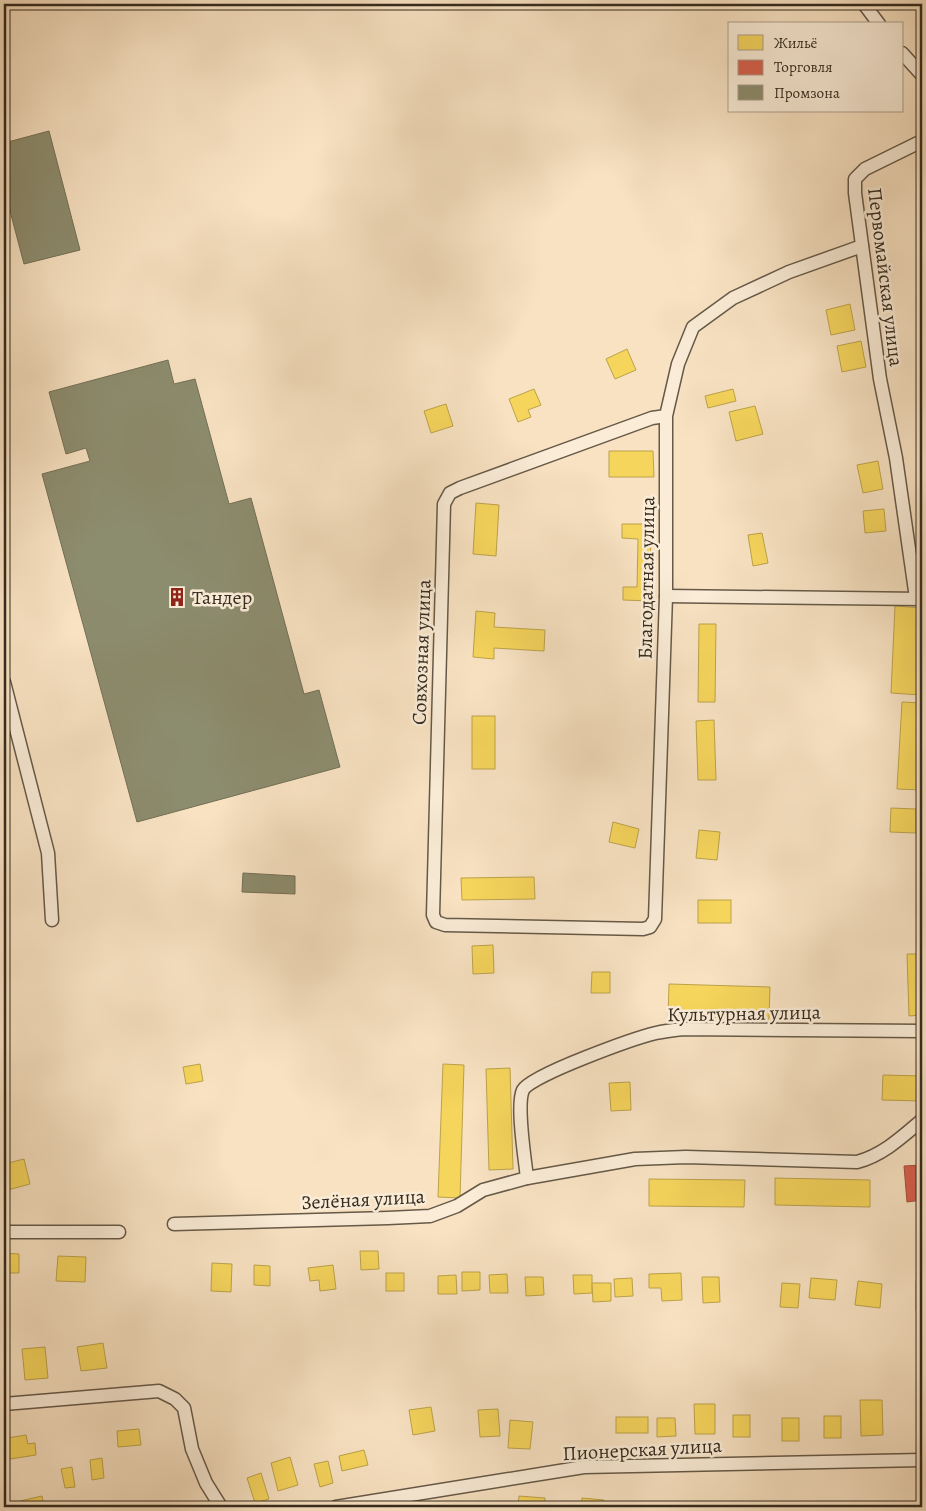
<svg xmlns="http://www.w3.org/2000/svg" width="926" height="1511" font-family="Alegreya,serif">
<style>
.homes{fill:#f6d55c;stroke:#bca24a}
.shops{fill:#d6604d;stroke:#a6503f}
.industry{fill:#8c8c6e;stroke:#726f56}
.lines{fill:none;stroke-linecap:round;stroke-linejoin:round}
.minor-casing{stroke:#665948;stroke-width:15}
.minor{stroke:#faecd7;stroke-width:12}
.labels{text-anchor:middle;stroke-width:5;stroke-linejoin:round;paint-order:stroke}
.street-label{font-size:20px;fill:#352b1f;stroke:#faecd7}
.poi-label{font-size:20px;fill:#352b1f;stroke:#faecd7;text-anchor:start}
</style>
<rect width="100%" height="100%" fill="#f8e2c2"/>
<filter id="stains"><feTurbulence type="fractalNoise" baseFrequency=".004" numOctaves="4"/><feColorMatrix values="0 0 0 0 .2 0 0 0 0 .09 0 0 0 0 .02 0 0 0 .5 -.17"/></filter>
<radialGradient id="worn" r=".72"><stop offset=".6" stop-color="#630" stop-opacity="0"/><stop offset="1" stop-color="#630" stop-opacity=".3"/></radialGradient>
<!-- homes -->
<g class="homes">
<polygon points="850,304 855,330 831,335 826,310"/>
<polygon points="861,341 866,367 842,372 837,346"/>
<polygon points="627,349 636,370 615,379 606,359"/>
<polygon points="534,389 541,405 528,410 531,417 518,422 509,399"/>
<polygon points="733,389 736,401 708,408 705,396"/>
<polygon points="446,404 453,426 431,433 424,411"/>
<polygon points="755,406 763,434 736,441 729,412"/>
<polygon points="609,451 653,451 654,477 609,477"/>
<polygon points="878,461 883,489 863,493 857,465"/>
<polygon points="476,503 499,505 496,556 473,554"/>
<polygon points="884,509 886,531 865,533 863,511"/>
<polygon points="622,524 651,524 650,601 623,600 623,587 637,587 638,539 622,538"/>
<polygon points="762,533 768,563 753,566 748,535"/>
<polygon points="895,606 922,608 920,695 891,693"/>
<polygon points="476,611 495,613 494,627 545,630 544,651 494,648 494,659 473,657"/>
<polygon points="699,624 716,624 715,702 698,702"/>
<polygon points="902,702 922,703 922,790 897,789"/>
<rect x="472" y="716" width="23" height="53"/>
<polygon points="714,720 716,780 698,780 696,721"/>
<polygon points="891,808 916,809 916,833 890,832"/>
<polygon points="613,822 639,829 635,848 609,842"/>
<polygon points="699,830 720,832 717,860 696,858"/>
<polygon points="534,877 535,899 462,900 461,878"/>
<rect x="698" y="900" width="33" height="23"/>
<polygon points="493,945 494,973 473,974 472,946"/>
<polygon points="907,954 922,954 922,1015 909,1016"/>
<polygon points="592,972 610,972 610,993 591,993"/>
<polygon points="669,984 770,987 769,1019 668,1016"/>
<polygon points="200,1064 203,1081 186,1084 183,1067"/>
<polygon points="443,1064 464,1065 460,1198 438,1197"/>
<polygon points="510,1068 513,1169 489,1170 486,1069"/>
<polygon points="883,1075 922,1076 922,1101 882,1100"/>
<polygon points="630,1082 631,1110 611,1111 609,1083"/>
<polygon points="4,1107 9,1125 4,1127"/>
<polygon points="24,1159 30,1184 4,1191 4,1164"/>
<polygon points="775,1178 870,1180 870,1207 775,1205"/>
<polygon points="649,1179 745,1180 744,1207 649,1206"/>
<polygon points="360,1251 378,1251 379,1269 361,1270"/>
<polygon points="4,1253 19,1254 19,1273 4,1273"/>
<polygon points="58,1256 86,1257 85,1282 56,1281"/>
<polygon points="212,1263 232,1264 231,1292 211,1291"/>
<polygon points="254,1265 270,1266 270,1286 254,1285"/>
<polygon points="333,1265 336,1289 320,1291 319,1280 310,1281 308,1268"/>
<polygon points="462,1272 480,1272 480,1290 462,1291"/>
<rect x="386" y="1273" width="18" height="18"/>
<polygon points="681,1273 682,1300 662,1301 661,1288 649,1288 649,1274"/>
<polygon points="507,1274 508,1293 490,1293 489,1275"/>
<polygon points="456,1275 457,1294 438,1294 438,1276"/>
<polygon points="573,1275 592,1275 592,1293 574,1294"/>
<polygon points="525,1277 543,1277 544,1295 526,1296"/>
<polygon points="702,1277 719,1277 720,1302 703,1303"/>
<polygon points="632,1278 633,1296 615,1297 614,1279"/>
<polygon points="811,1278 837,1280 835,1300 809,1298"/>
<polygon points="858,1281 882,1284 880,1308 855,1305"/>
<rect x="916" y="1282" width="6" height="28"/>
<polygon points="592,1283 611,1283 611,1301 593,1302"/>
<polygon points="782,1283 800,1284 798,1308 780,1307"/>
<polygon points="103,1343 107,1368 81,1371 77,1347"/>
<polygon points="45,1347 48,1378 25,1380 22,1349"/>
<rect x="919" y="1376" width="3" height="22"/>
<polygon points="860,1400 882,1400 883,1435 861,1436"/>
<polygon points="694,1404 715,1404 715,1434 695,1434"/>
<polygon points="431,1407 435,1431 413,1435 409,1410"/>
<polygon points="498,1409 500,1436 480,1437 478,1410"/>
<rect x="733" y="1415" width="17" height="22"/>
<rect x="824" y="1416" width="17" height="22"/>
<rect x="616" y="1417" width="32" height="16"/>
<polygon points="657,1418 675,1418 676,1436 657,1437"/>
<rect x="782" y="1418" width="17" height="23"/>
<polygon points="510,1420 533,1422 530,1449 508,1448"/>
<polygon points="139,1429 141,1445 118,1447 117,1431"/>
<polygon points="26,1435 28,1444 35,1443 36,1455 10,1459 7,1438"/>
<polygon points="364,1450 368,1465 342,1471 339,1456"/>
<polygon points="290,1457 298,1485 278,1491 271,1463"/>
<polygon points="102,1458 104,1478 92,1480 90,1460"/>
<polygon points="328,1461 333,1483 320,1487 314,1464"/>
<polygon points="72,1467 75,1487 65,1488 61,1469"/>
<polygon points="261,1473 269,1499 255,1503 247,1478"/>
<polygon points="42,1496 44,1507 21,1507 20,1501"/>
<polygon points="519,1496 545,1498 544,1507 518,1507"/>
<polygon points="582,1498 604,1500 604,1507 581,1507"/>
<polygon points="177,1504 178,1507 163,1507"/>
</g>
<!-- shops -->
<polygon class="shops" points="922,1165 922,1200 907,1202 904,1166"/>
<!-- industry -->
<g class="industry">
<polygon points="49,131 80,250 24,264 4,188 4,143"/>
<polygon points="168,360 174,384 195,379 229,504 251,498 304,694 319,690 340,767 137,822 42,474 90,461 86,448 66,454 49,392"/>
<polygon points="243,873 295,876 295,894 242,892"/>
</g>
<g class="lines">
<!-- minor casing -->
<g class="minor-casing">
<g id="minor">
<polyline points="864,4 879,24"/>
<polyline points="902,53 922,75"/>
<polyline points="666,416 652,418 460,488 450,493 444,504 433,915 436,922 445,925 643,929 650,927 655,919 666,596 666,416 678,364 693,327 733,298 789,272 862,246"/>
<polyline points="666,596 922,599"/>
<polyline points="916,598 896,458 880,379 855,193 855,179 865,169 922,141"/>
<polyline points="4,682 48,853 52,920"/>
<path d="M527,1178C525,1159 516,1105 523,1090C531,1075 635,1038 656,1033C665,1031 674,1030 683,1029L922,1031"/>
<path d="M174,1224L388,1218L430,1216L457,1206L483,1190L527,1178L635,1159L686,1157L857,1162C883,1155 902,1137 922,1120"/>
<polyline points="4,1232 119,1232"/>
<polyline points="4,1404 159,1391 175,1399 184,1408 192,1449 206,1483 221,1507"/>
<polyline points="336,1507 584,1467 922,1460"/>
</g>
</g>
<!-- minor -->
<use href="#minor" class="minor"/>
</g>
<!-- icons -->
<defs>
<g id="building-bare" transform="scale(1.5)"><path d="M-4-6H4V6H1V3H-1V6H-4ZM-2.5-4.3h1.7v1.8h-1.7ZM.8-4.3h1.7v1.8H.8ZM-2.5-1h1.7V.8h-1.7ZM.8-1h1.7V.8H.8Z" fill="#8f2418" stroke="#faecd7" stroke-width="2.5" paint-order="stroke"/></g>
</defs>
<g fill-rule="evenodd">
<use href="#building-bare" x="177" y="597"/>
</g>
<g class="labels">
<!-- street labels -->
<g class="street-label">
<text transform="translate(886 277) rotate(83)" y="7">Первомайская улица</text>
<text transform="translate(646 578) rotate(-89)" y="7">Благодатная улица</text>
<text transform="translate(421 652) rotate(-88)" y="7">Совхозная улица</text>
<text transform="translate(744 1013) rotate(-1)" y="7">Культурная улица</text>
<text transform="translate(363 1199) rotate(-3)" y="7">Зелёная улица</text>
<text transform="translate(642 1449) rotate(-3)" y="7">Пионерская улица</text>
</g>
<!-- poi labels -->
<g class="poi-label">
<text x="192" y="604">Тандер</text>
</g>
</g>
<!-- margin -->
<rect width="926" height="1511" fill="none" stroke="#f8e2c2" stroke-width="20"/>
<rect x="5" y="5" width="916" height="1501" fill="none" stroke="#352b1f" stroke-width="2.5"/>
<rect x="10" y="10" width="906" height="1491" fill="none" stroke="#352b1f"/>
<!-- legend -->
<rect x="728" y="22" width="175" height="90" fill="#faecd7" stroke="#ab9f8d"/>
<rect x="738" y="35" width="25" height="15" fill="#f6d55c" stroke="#ab9f8d"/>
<text x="774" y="48" font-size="15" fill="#352b1f">Жильё</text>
<rect x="738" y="60" width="25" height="15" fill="#d6604d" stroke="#ab9f8d"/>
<text x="774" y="72" font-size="15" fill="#352b1f">Торговля</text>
<rect x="738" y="85" width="25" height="15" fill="#8c8c6e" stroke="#ab9f8d"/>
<text x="774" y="98" font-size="15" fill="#352b1f">Промзона</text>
<rect width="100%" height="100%" filter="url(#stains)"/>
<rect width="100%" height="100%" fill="url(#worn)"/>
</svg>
